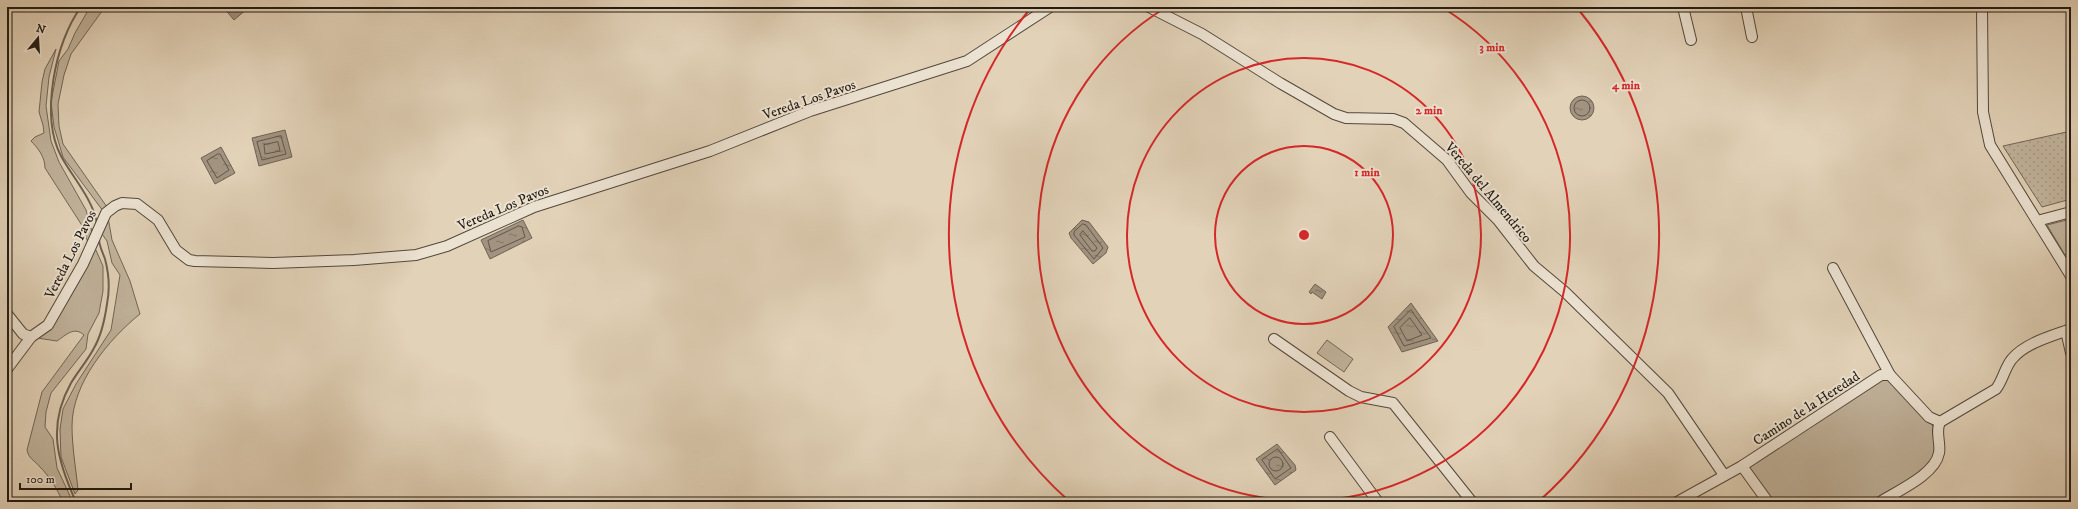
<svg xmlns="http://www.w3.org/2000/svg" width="2078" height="509" font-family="'IM FELL DW Pica',serif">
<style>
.grass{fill:#c1b39c;stroke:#726657}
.park{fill:url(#park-dots);stroke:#726657}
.water{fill:url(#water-ripples);stroke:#6e6354}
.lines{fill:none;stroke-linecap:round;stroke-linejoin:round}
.shore{stroke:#625649;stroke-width:1}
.stream{stroke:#6e6354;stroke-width:2}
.minor-casing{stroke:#52483c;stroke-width:12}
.minor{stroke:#ece2d1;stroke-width:10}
.ring{fill:none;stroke:#d62828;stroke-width:2}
.labels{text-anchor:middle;stroke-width:4;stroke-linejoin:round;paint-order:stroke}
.street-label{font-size:14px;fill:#221a12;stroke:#ece2d1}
.centre{fill:#d62828;stroke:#ece2d1;stroke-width:2}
.ring-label{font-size:12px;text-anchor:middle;font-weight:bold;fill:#d62828;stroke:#ece2d1;stroke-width:4;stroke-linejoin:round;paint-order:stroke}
</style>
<defs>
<pattern id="park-dots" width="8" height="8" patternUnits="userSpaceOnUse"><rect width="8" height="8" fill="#c1b39c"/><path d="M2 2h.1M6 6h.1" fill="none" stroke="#a69985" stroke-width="1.8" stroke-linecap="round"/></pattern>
<pattern id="water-ripples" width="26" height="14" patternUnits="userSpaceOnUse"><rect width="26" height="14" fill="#a19380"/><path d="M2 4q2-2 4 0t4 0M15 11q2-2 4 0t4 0" fill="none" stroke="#837767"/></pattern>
</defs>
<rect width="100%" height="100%" fill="#e2d2b8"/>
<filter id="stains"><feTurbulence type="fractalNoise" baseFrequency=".005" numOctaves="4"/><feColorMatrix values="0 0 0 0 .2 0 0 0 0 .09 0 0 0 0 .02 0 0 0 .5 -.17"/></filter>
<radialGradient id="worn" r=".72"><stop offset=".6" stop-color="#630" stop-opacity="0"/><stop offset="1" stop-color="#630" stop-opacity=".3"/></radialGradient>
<!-- grass -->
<g class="grass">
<polygon points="90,7 105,7 71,54 64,75 58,104 59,126 63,144 107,207 103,211 63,157 54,127 51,102 59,61 68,49 75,33"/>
<path d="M56,49L49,77L46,106L51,141L59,162L86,210L93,235L89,246L83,227L45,168C45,157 38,148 31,141L35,137L44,133L43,125L39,112L42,82L45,69Z"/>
<path d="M108,217L112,240L130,281L140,314C109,339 72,383 72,426C72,447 76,469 78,490L75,494L61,457L60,429L63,409L76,384L111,330L120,275L112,263L107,241L102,234Z"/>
<polygon points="2071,219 2071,253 2065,255 2047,225"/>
<path d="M95,248L103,266V291L99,313L88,334L86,349L51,393L46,412L45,427L53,439L57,468L71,498L68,502H63C57,489 50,477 40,467C34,460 29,459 27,450L42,392L84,335C74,326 66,335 57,341L37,338Z"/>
<polygon points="1327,340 1353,359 1344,372 1317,353"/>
<polygon points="1883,378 1890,379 1934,427 1936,453 1927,469 1875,502 1772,502 1747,466"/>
</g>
<!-- park -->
<polygon class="park" points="2071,131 2071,199 2042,207 2003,146"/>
<!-- water -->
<g class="water">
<polygon points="223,7 246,7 247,9 234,20"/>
<circle cx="1582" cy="108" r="12"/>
<polygon points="285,130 292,157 259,166 252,138"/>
<polygon points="221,147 235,173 215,184 201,158"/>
<polygon points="523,220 532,238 490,259 481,240"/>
<polygon points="1082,220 1089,222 1108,247 1106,253 1093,264 1071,238 1069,233"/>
<polygon points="1315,284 1326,292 1322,299 1312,292 1311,294 1309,292"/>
<polygon points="1411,303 1438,341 1402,352 1388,327"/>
<polygon points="1277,444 1295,465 1296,470 1275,485 1256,459"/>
</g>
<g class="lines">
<!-- shore -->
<g class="shore">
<circle cx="1582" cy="108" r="8"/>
<polygon points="281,136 286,154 262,160 257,142"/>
<polygon points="278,142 280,151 265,154 264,145"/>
<polygon points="218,154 220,154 229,170 217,178 207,161"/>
<polygon points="1083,224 1086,225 1103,248 1094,259 1074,235 1074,232"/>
<polygon points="519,226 522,227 525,237 491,252 488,241"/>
<polygon points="1083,231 1097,248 1095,251 1092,251 1080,235"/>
<polygon points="1411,310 1431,338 1404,346 1394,327"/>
<polygon points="1410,318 1422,335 1407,341 1400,328"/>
<polygon points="1278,449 1291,468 1275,479 1262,460"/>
<circle cx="1276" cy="464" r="7"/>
</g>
<!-- stream -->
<g class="stream">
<path d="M81,7C55,42 40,116 61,156C73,178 92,198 97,223"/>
<path d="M76,502C57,460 47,426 71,383C78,371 88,360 94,348C101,336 105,318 107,304C110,289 109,274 105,259C103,253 99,246 99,239"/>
</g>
<!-- minor casing -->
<g class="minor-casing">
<g id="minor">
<polyline points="1149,7 1202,34 1280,83 1334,114 1346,118 1393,119 1404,123 1447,160 1471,193 1498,220 1534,266 1565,292 1668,393 1724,475"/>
<polyline points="1683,7 1691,40"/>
<polyline points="1746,7 1752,37"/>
<polyline points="1982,7 1983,112 1990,145 2071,276"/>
<polyline points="2037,221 2071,212"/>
<polyline points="1833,268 1890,375"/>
<polyline points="7,314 23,334 31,337"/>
<polyline points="2066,331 2071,353"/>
<polyline points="1274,339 1349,391 1361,397 1393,403 1472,502"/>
<polyline points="7,369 31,337 48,325 83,264 106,213 115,206 122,203 137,204 158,220 176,250 189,260 195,261 273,263 354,260 416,255 447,246 534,207 710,151 810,111 967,61 1050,7"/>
<polyline points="1330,437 1378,502"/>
<polyline points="1742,466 1768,502"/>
<polyline points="1677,502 1742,466 1881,375 1890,375 1929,417 1940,422"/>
<path d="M1880,502C1897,491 1935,475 1939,453C1941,443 1935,432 1940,422L1996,389C2003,380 2005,367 2012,359C2025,343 2052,336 2071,329"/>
</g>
</g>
<!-- minor -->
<use href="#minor" class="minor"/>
</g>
<!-- distance rings -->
<g class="ring">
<circle cx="1304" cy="235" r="89"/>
<circle cx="1304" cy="235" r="177"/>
<path d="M1443 8A266 266 0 1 1 1165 8"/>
<path d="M1069 501A355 355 0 0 1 1030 9M1578 9A355 355 0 0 1 1539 501"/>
</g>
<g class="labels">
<!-- street labels -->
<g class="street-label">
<text transform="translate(809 99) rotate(-19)" y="5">Vereda Los Pavos</text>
<text transform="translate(1489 192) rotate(50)" y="5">Vereda del Almendrico</text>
<text transform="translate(503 207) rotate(-23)" y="5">Vereda Los Pavos</text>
<text transform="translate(70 254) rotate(-63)" y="5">Vereda Los Pavos</text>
<text transform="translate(1806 408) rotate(-33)" y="5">Camino de la Heredad</text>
</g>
</g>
<circle cx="1304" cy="235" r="6" class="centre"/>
<g class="ring-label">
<text x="1492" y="51">3 min</text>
<text x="1626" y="89">4 min</text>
<text x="1429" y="114">2 min</text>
<text x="1367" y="176">1 min</text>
</g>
<!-- margin -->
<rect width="2078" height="509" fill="none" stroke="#e2d2b8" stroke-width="24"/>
<rect x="8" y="8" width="2062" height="493" fill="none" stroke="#221a12" stroke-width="2"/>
<rect x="12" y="12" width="2054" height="485" fill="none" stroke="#221a12"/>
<!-- north arrow -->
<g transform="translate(38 38) rotate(18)" stroke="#ece2d1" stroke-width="3" paint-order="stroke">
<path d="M0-3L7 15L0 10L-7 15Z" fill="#221a12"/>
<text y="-6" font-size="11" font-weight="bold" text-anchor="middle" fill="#221a12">N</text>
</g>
<!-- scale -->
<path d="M20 483v6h111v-6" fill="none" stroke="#221a12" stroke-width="2"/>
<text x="26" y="483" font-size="12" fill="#221a12" stroke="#ece2d1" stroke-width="3" paint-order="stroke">100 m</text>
<rect width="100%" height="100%" filter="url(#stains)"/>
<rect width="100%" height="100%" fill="url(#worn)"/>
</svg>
